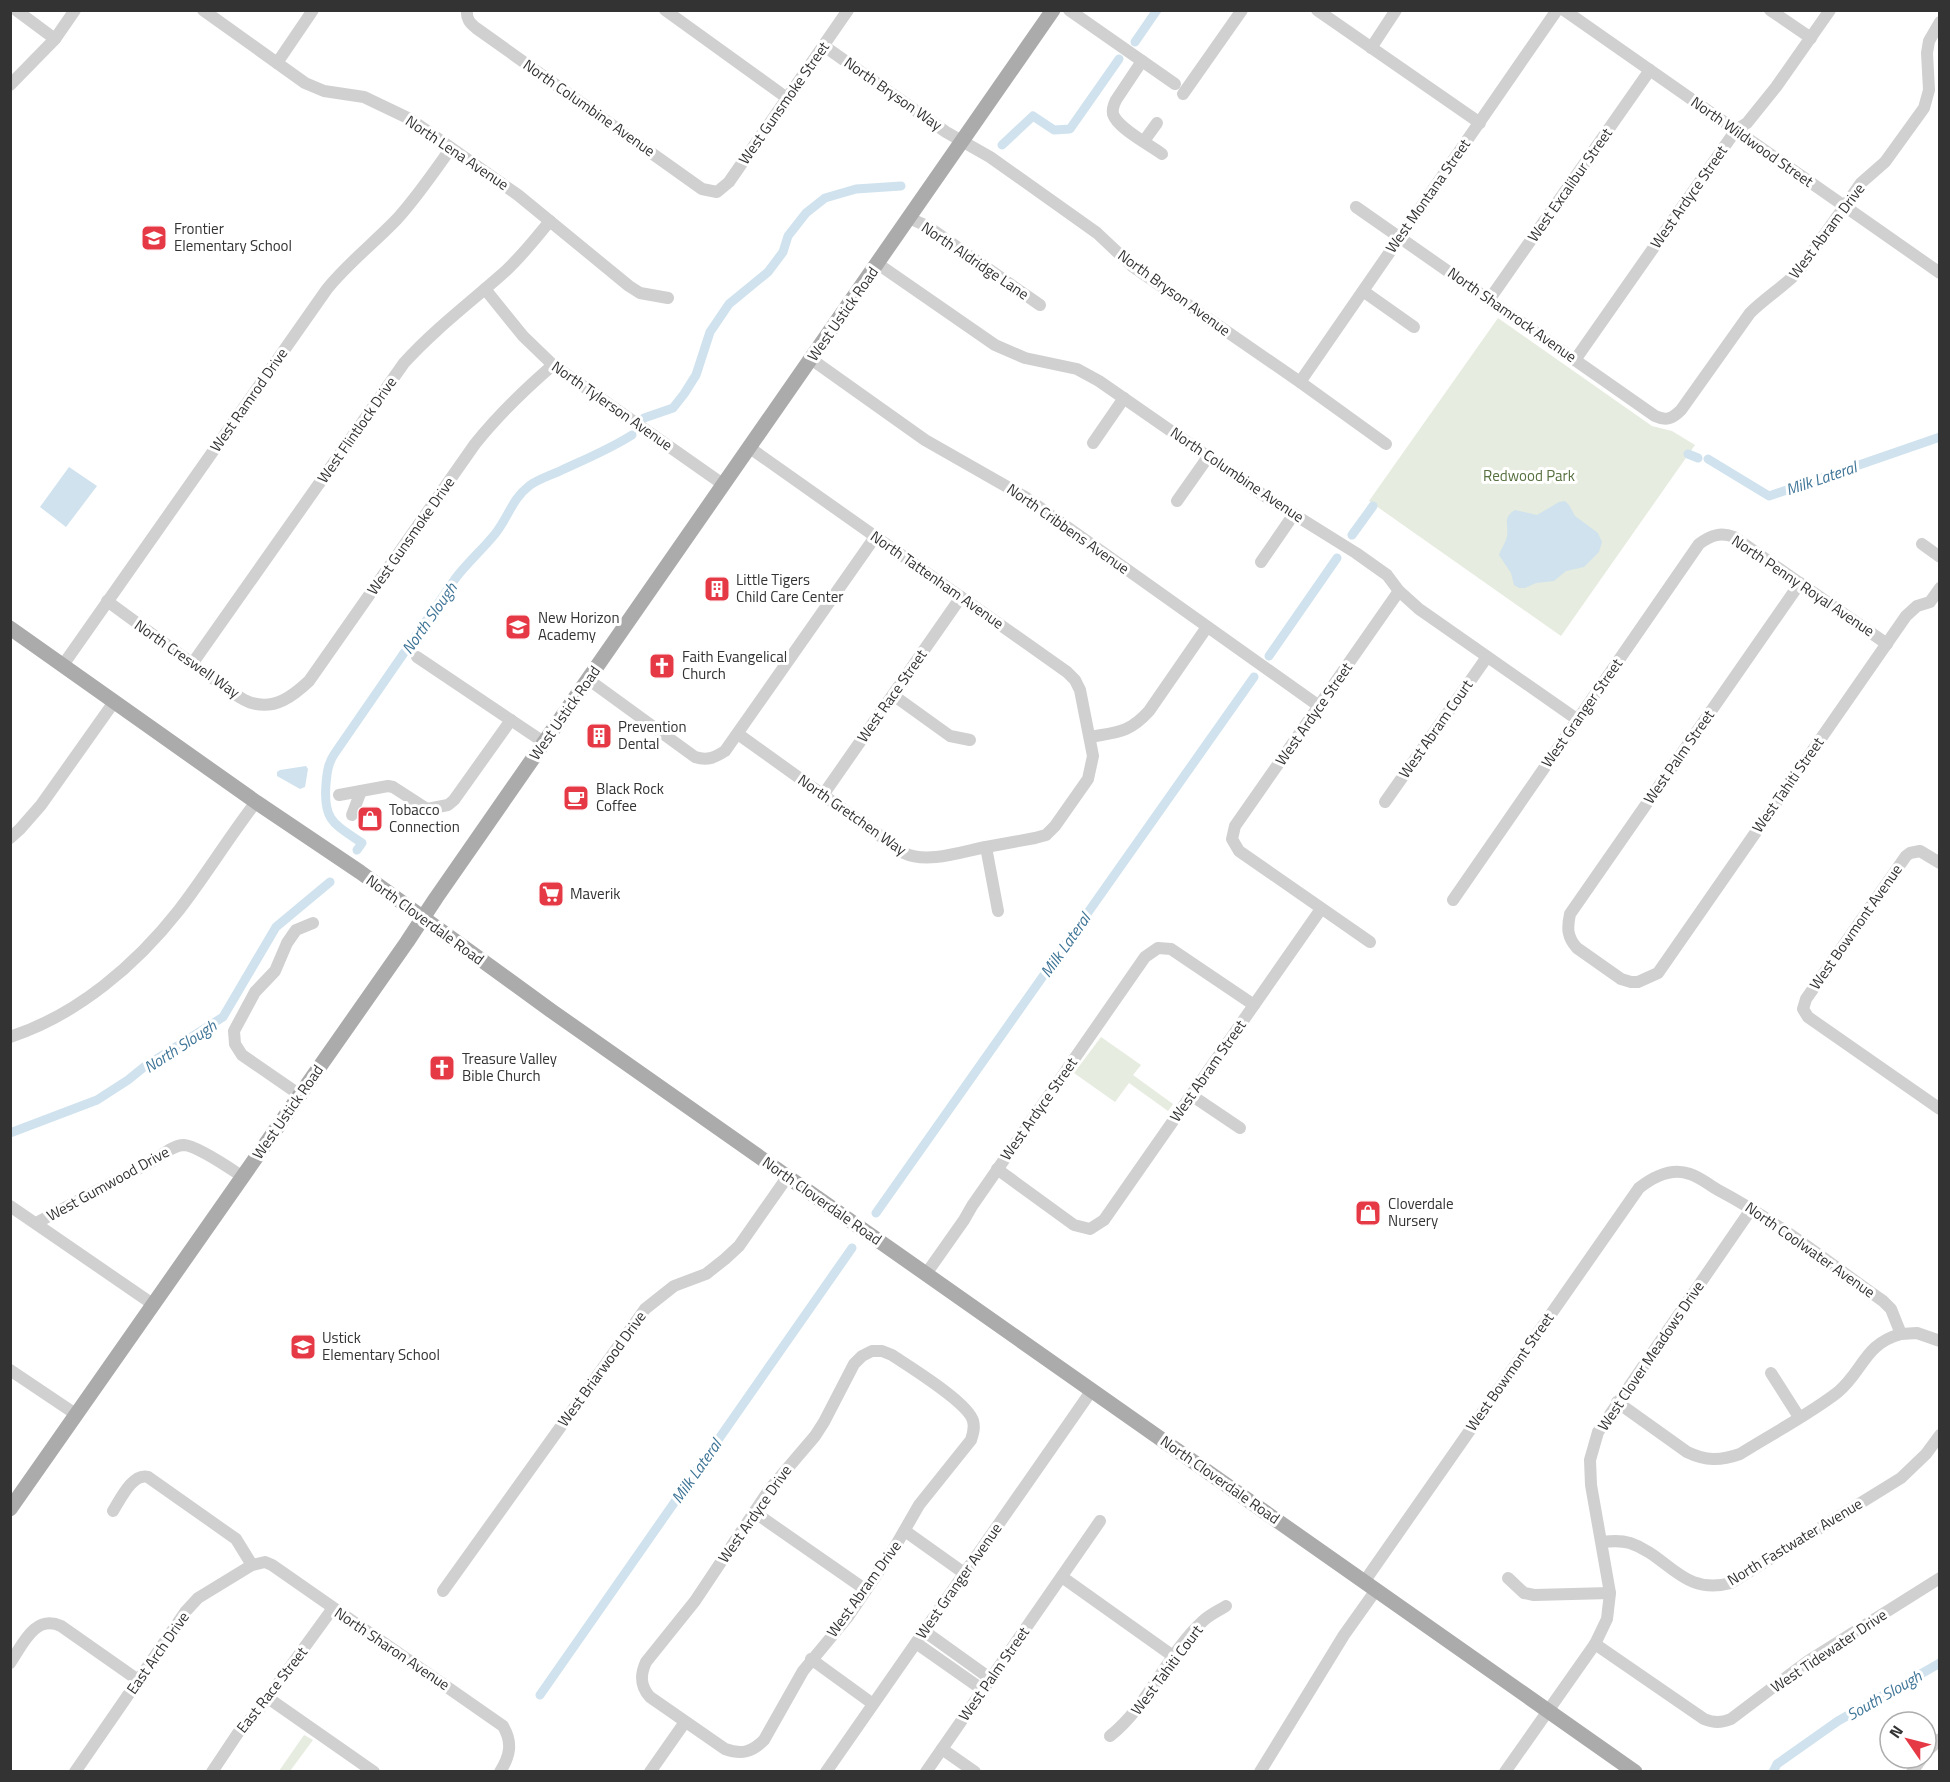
<svg xmlns="http://www.w3.org/2000/svg" width="1950" height="1782" font-family="'Titillium Web',sans-serif">
<style>
.green{fill:#e6ecdf}
.water{fill:#cfe2ee}
.lines{fill:none;stroke-linecap:round;stroke-linejoin:round}
.canal{stroke:#cfe2ee;stroke-width:9}
.minor{stroke:#d0d0d0;stroke-width:12}
.major{stroke:#ababab;stroke-width:15}
.labels{text-anchor:middle;stroke-width:6;stroke-linejoin:round;paint-order:stroke}
.street-label{font-size:15px;fill:#333;stroke:#fff}
.poi-label{font-size:15px;fill:#333;stroke:#fff;text-anchor:start}
.park-label{font-size:15px;fill:#56703f;stroke:#fff}
.water-label{font-size:16px;font-style:italic;fill:#3f7597;stroke:#fff}
</style>
<rect width="100%" height="100%" fill="#fff"/>
<!-- green -->
<g class="green">
<polygon points="1498,318 1652,426 1672,431 1695,445 1561,636 1369,501"/>
<polygon points="1101,1037 1141,1065 1133,1075 1173,1104 1168,1111 1129,1083 1115,1102 1074,1073"/>
<polygon points="304,1735 313,1740 290,1771 279,1771"/>
</g>
<!-- water -->
<g class="water">
<polygon points="69,467 97,486 66,527 40,507"/>
<path d="M1565,501L1569,505L1575,516L1598,533L1602,542L1599,552L1584,567L1566,571L1554,581L1536,583L1525,588H1519L1514,585L1511,573L1499,555C1501,549 1506,542 1507,536C1509,524 1502,518 1515,510L1537,515L1559,502Z"/>
<polygon points="306,766 308,769 305,787 300,789 277,776 277,772 280,770"/>
</g>
<g class="lines">
<!-- canal -->
<g class="canal">
<polyline points="1135,42 1157,10"/>
<polyline points="1002,145 1033,116 1054,130 1070,129 1119,59"/>
<polyline points="644,418 673,408 684,394 696,375 710,332 729,304 768,272 783,252 788,236 806,213 825,198 856,189 901,186"/>
<polyline points="1688,454 1698,458"/>
<polyline points="1708,459 1769,496 1940,437"/>
<polyline points="1352,535 1373,506"/>
<polyline points="1269,656 1337,558"/>
<path d="M357,850L362,843C334,824 323,821 326,784C327,772 328,763 335,753L455,579C467,563 482,550 495,534C508,518 512,499 529,486C538,479 552,475 562,470C586,459 610,449 632,435"/>
<polyline points="10,1133 97,1100 128,1080 144,1067 223,1017 276,927 330,882"/>
<polyline points="876,1213 1254,677"/>
<polyline points="540,1695 852,1248"/>
<polyline points="1773,1772 1777,1764 1838,1721 1940,1663"/>
</g>
<!-- minor -->
<g class="minor">
<polyline points="16,10 55,39"/>
<polyline points="203,10 305,83 324,91 364,97 410,119 518,195 629,286 640,293 668,298"/>
<path d="M467,10C466,19 470,23 476,28L702,189L717,192L729,182L848,10"/>
<polyline points="665,10 787,98"/>
<polyline points="1069,10 1175,84"/>
<polyline points="1317,10 1480,123"/>
<polyline points="1564,10 1940,273"/>
<polyline points="1770,10 1811,38"/>
<polyline points="824,46 946,132 990,157 1097,233 1132,266 1300,382 1386,444"/>
<polyline points="1371,48 1396,10"/>
<path d="M1142,61L1116,100C1114,104 1112,109 1113,114C1117,128 1150,145 1162,154"/>
<polyline points="277,63 313,10"/>
<polyline points="10,85 55,39 75,10"/>
<polyline points="1183,94 1242,10"/>
<polyline points="1144,141 1157,123"/>
<path d="M1356,207L1655,416C1666,421 1672,419 1681,410L1750,313C1765,298 1783,287 1798,272L1861,183L1885,162L1924,108L1929,90L1927,53L1929,41L1940,22"/>
<polyline points="909,218 927,226 1040,305"/>
<polyline points="878,264 995,345 1025,358 1077,369 1099,381 1266,497 1356,553 1387,575 1399,591 1419,609 1578,720"/>
<polyline points="485,289 523,336 553,365 724,485"/>
<polyline points="1363,291 1414,327"/>
<polyline points="1489,300 1650,70"/>
<polyline points="811,359 925,440 1025,497 1319,706"/>
<polyline points="1575,360 1736,130 1747,123 1776,87 1830,10"/>
<polyline points="1300,382 1557,10"/>
<polyline points="1093,443 1124,398"/>
<polyline points="750,448 1067,672 1075,680 1080,690 1093,756 1088,779 1055,826 1046,835 1035,838 986,847"/>
<polyline points="1177,501 1208,457"/>
<polyline points="1922,544 1940,557"/>
<polyline points="1261,562 1294,514"/>
<path d="M1800,583L1570,914C1567,928 1567,937 1577,948L1621,979L1631,982H1638L1658,973L1906,616L1917,606L1930,602L1940,588"/>
<path d="M107,601L234,694C240,697 246,702 252,703C275,710 293,696 309,681L475,444C499,414 524,390 553,365"/>
<polyline points="417,657 545,743"/>
<path d="M192,664L404,363C434,330 467,305 500,276C519,260 534,240 550,221"/>
<path d="M63,665L327,289C348,263 374,243 397,219C417,197 434,172 451,148"/>
<path d="M589,680L695,757C707,761 714,758 725,751L875,537"/>
<polyline points="893,695 950,736 970,740"/>
<path d="M738,734L904,853C927,864 961,852 986,847L998,911"/>
<path d="M1090,737C1118,732 1129,733 1149,711L1207,627"/>
<polyline points="339,795 388,786 393,787 427,809 448,805 454,800 511,720"/>
<polyline points="823,795 961,597"/>
<polyline points="1385,802 1487,657"/>
<polyline points="352,815 361,791"/>
<polyline points="10,838 20,829 41,805 114,702"/>
<polyline points="1940,863 1920,851 1910,853 1906,856 1806,999 1803,1009 1808,1017 1940,1109"/>
<path d="M1453,900L1699,544C1711,535 1721,532 1734,537L1887,644"/>
<polyline points="1370,942 1239,851 1232,839 1235,826 1399,591"/>
<path d="M10,1037C77,1015 136,965 179,910C206,875 229,837 256,802"/>
<polyline points="300,1095 242,1055 235,1044 234,1031 255,992 275,971 287,943 296,930 313,923"/>
<polyline points="1191,1095 1240,1128"/>
<polyline points="997,1169 1074,1225 1090,1229 1104,1220 1321,909"/>
<polyline points="10,1206 154,1305"/>
<path d="M36,1223L155,1160C163,1154 174,1145 184,1145C198,1146 231,1169 243,1177"/>
<polyline points="926,1274 964,1220 972,1206 1145,957 1158,948 1171,949 1254,1005"/>
<path d="M872,1351H882L892,1355C910,1367 969,1403 973,1421C975,1428 973,1434 971,1440L919,1505L892,1552L847,1618L803,1671L764,1740C752,1752 742,1755 725,1749L650,1697C640,1686 640,1675 646,1662L695,1601L769,1490L815,1436L824,1422L854,1364L862,1356Z"/>
<polyline points="10,1370 77,1415"/>
<polyline points="1771,1373 1799,1417"/>
<path d="M1617,1402L1687,1452C1706,1461 1720,1461 1740,1454C1770,1435 1810,1414 1838,1392C1864,1370 1864,1344 1901,1334"/>
<path d="M113,1511C120,1500 133,1472 148,1477L236,1539L252,1565"/>
<polyline points="754,1512 866,1590"/>
<polyline points="905,1531 964,1573"/>
<path d="M1602,1542C1611,1541 1620,1540 1630,1543C1669,1556 1682,1596 1731,1583L1901,1478L1926,1454L1940,1435"/>
<polyline points="1062,1577 1173,1656"/>
<polyline points="1508,1578 1524,1593 1534,1595 1610,1593"/>
<path d="M1364,1582L1639,1188C1653,1177 1671,1167 1690,1174C1700,1177 1709,1185 1718,1190C1777,1221 1829,1263 1883,1301L1891,1309L1901,1334L1917,1333L1940,1341"/>
<polyline points="443,1591 645,1309 674,1286 706,1274 725,1259 739,1246 788,1176"/>
<polyline points="924,1631 991,1679"/>
<polyline points="916,1643 983,1690"/>
<path d="M1595,1644L1704,1719C1714,1723 1721,1723 1731,1719L1808,1661L1940,1578"/>
<polyline points="811,1659 873,1704"/>
<path d="M10,1663C23,1644 35,1614 61,1626L138,1680"/>
<polyline points="268,1698 374,1772"/>
<path d="M1110,1736C1149,1705 1166,1655 1203,1621C1209,1615 1218,1611 1226,1606"/>
<polyline points="942,1749 975,1772"/>
<polyline points="1926,1752 1940,1739"/>
<path d="M75,1772L186,1611L198,1598L252,1565L265,1562L272,1565L503,1726C513,1743 510,1756 500,1772"/>
<polyline points="212,1772 238,1733 261,1707 333,1608"/>
<polyline points="650,1772 685,1722"/>
<polyline points="826,1772 1092,1390"/>
<polyline points="926,1772 1100,1521"/>
<polyline points="1260,1772 1344,1635 1376,1590"/>
<polyline points="1505,1772 1595,1644 1607,1619 1610,1593 1591,1485 1590,1460 1598,1432 1752,1208"/>
<polyline points="1912,1772 1922,1758"/>
</g>
<!-- major -->
<g class="major">
<polyline points="10,628 256,802 360,872 553,1012 1635,1772"/>
<polyline points="10,1509 407,942 436,898 1053,10"/>
</g>
</g>
<!-- icons -->
<defs>
<g id="school-square" transform="scale(1.35)"><rect x="-9" y="-9" width="18" height="18" rx="4" fill="#e63946" stroke="#fff"/><path d="M0-5L7-2L0 1L-7-2ZM-4 1L0 2.5L4 1V4Q0 6-4 4Z" fill="#fff"/></g>
<g id="building-square" transform="scale(1.35)"><rect x="-9" y="-9" width="18" height="18" rx="4" fill="#e63946" stroke="#fff"/><path d="M-4-6H4V6H1V3H-1V6H-4ZM-2.5-4.3h1.7v1.8h-1.7ZM.8-4.3h1.7v1.8H.8ZM-2.5-1h1.7V.8h-1.7ZM.8-1h1.7V.8H.8Z" fill="#fff"/></g>
<g id="church-square" transform="scale(1.35)"><rect x="-9" y="-9" width="18" height="18" rx="4" fill="#e63946" stroke="#fff"/><path d="M-1.2-6h2.4v3.5h3.3v2.4h-3.3V6h-2.4V-.1h-3.3v-2.4h3.3Z" fill="#fff"/></g>
<g id="cafe-square" transform="scale(1.35)"><rect x="-9" y="-9" width="18" height="18" rx="4" fill="#e63946" stroke="#fff"/><path d="M-5.5-4.5H6V0H3Q3 3.5 0 3.5H-2.5Q-5.5 3.5-5.5 0ZM3-3.2v2h1.7v-2ZM-6 4.5H4V6H-6Z" fill="#fff"/></g>
<g id="shop-square" transform="scale(1.35)"><rect x="-9" y="-9" width="18" height="18" rx="4" fill="#e63946" stroke="#fff"/><path d="M-5-2.5h2.3a2.7 3.5 0 0 1 5.4 0H5L5.5 6h-11ZM-1.5-2.5h3a1.5 2.3 0 0 0-3 0Z" fill="#fff"/></g>
<g id="supermarket-square" transform="scale(1.35)"><rect x="-9" y="-9" width="18" height="18" rx="4" fill="#e63946" stroke="#fff"/><path d="M-6-5.5h2.5l.6 2H6L4.5 2H-2.5L-4.4-4H-6ZM-1.5 3.2a1.3 1.3 0 1 0 .1 0ZM3 3.2a1.3 1.3 0 1 0 .1 0Z" fill="#fff"/></g>
</defs>
<g fill-rule="evenodd">
<use href="#school-square" x="154" y="238"/>
<use href="#building-square" x="717" y="589"/>
<use href="#school-square" x="518" y="627"/>
<use href="#church-square" x="662" y="666"/>
<use href="#building-square" x="599" y="736"/>
<use href="#cafe-square" x="576" y="798"/>
<use href="#shop-square" x="370" y="819"/>
<use href="#supermarket-square" x="551" y="894"/>
<use href="#church-square" x="442" y="1068"/>
<use href="#shop-square" x="1368" y="1213"/>
<use href="#school-square" x="303" y="1347"/>
</g>
<g class="labels">
<!-- street labels -->
<g class="street-label">
<text transform="translate(893 94) rotate(35)" y="5">North Bryson Way</text>
<text transform="translate(784 103) rotate(-55)" y="5">West Gunsmoke Street</text>
<text transform="translate(589 108) rotate(35)" y="5">North Columbine Avenue</text>
<text transform="translate(1752 142) rotate(35)" y="5">North Wildwood Street</text>
<text transform="translate(457 153) rotate(34)" y="5">North Lena Avenue</text>
<text transform="translate(1570 185) rotate(-55)" y="5">West Excalibur Street</text>
<text transform="translate(1428 196) rotate(-55)" y="5">West Montana Street</text>
<text transform="translate(1689 197) rotate(-55)" y="5">West Ardyce Street</text>
<text transform="translate(1827 231) rotate(-53)" y="5">West Abram Drive</text>
<text transform="translate(975 261) rotate(34)" y="5">North Aldridge Lane</text>
<text transform="translate(1174 293) rotate(36)" y="5">North Bryson Avenue</text>
<text transform="translate(843 314) rotate(-55)" y="5">West Ustick Road</text>
<text transform="translate(1512 315) rotate(35)" y="5">North Shamrock Avenue</text>
<text transform="translate(249 400) rotate(-55)" y="5">West Ramrod Drive</text>
<text transform="translate(612 406) rotate(35)" y="5">North Tylerson Avenue</text>
<text transform="translate(357 430) rotate(-55)" y="5">West Flintlock Drive</text>
<text transform="translate(1237 475) rotate(34)" y="5">North Columbine Avenue</text>
<text transform="translate(1068 529) rotate(35)" y="5">North Cribbens Avenue</text>
<text transform="translate(411 536) rotate(-55)" y="5">West Gunsmoke Drive</text>
<text transform="translate(937 580) rotate(35)" y="5">North Tattenham Avenue</text>
<text transform="translate(1803 586) rotate(34)" y="5">North Penny Royal Avenue</text>
<text transform="translate(187 659) rotate(35)" y="5">North Creswell Way</text>
<text transform="translate(892 696) rotate(-55)" y="5">West Race Street</text>
<text transform="translate(565 713) rotate(-55)" y="5">West Ustick Road</text>
<text transform="translate(1582 713) rotate(-55)" y="5">West Granger Street</text>
<text transform="translate(1314 714) rotate(-55)" y="5">West Ardyce Street</text>
<text transform="translate(1436 729) rotate(-55)" y="5">West Abram Court</text>
<text transform="translate(1679 757) rotate(-55)" y="5">West Palm Street</text>
<text transform="translate(1788 785) rotate(-55)" y="5">West Tahiti Street</text>
<text transform="translate(852 815) rotate(35)" y="5">North Gretchen Way</text>
<text transform="translate(425 920) rotate(36)" y="5">North Cloverdale Road</text>
<text transform="translate(1856 927) rotate(-55)" y="5">West Bowmont Avenue</text>
<text transform="translate(1208 1071) rotate(-55)" y="5">West Abram Street</text>
<text transform="translate(1039 1109) rotate(-55)" y="5">West Ardyce Street</text>
<text transform="translate(288 1112) rotate(-55)" y="5">West Ustick Road</text>
<text transform="translate(108 1184) rotate(-29)" y="5">West Gumwood Drive</text>
<text transform="translate(822 1201) rotate(35)" y="5">North Cloverdale Road</text>
<text transform="translate(1810 1250) rotate(35)" y="5">North Coolwater Avenue</text>
<text transform="translate(1651 1356) rotate(-56)" y="5">West Clover Meadows Drive</text>
<text transform="translate(602 1369) rotate(-54)" y="5">West Briarwood Drive</text>
<text transform="translate(1510 1372) rotate(-55)" y="5">West Bowmont Street</text>
<text transform="translate(1220 1480) rotate(35)" y="5">North Cloverdale Road</text>
<text transform="translate(755 1514) rotate(-55)" y="5">West Ardyce Drive</text>
<text transform="translate(1795 1542) rotate(-31)" y="5">North Fastwater Avenue</text>
<text transform="translate(959 1581) rotate(-55)" y="5">West Granger Avenue</text>
<text transform="translate(864 1589) rotate(-54)" y="5">West Abram Drive</text>
<text transform="translate(392 1649) rotate(34)" y="5">North Sharon Avenue</text>
<text transform="translate(1829 1651) rotate(-34)" y="5">West Tidewater Drive</text>
<text transform="translate(158 1653) rotate(-55)" y="5">East Arch Drive</text>
<text transform="translate(1167 1670) rotate(-53)" y="5">West Tahiti Court</text>
<text transform="translate(994 1674) rotate(-55)" y="5">West Palm Street</text>
<text transform="translate(272 1690) rotate(-52)" y="5">East Race Street</text>
</g>
<!-- poi labels -->
<g class="poi-label">
<text x="174" y="234">Frontier<tspan x="174" dy="17">Elementary School</tspan></text>
<text x="736" y="585">Little Tigers<tspan x="736" dy="17">Child Care Center</tspan></text>
<text x="538" y="623">New Horizon<tspan x="538" dy="17">Academy</tspan></text>
<text x="682" y="662">Faith Evangelical<tspan x="682" dy="17">Church</tspan></text>
<text x="618" y="732">Prevention<tspan x="618" dy="17">Dental</tspan></text>
<text x="596" y="794">Black Rock<tspan x="596" dy="17">Coffee</tspan></text>
<text x="389" y="815">Tobacco<tspan x="389" dy="17">Connection</tspan></text>
<text x="570" y="899">Maverik</text>
<text x="462" y="1064">Treasure Valley<tspan x="462" dy="17">Bible Church</tspan></text>
<text x="1388" y="1209">Cloverdale<tspan x="1388" dy="17">Nursery</tspan></text>
<text x="322" y="1343">Ustick<tspan x="322" dy="17">Elementary School</tspan></text>
</g>
<!-- park labels -->
<g class="park-label">
<text x="1529" y="481">Redwood Park</text>
</g>
<!-- water labels -->
<g class="water-label">
<text transform="translate(1821 478) rotate(-19)" y="6">Milk Lateral</text>
<text transform="translate(429 618) rotate(-55)" y="6">North Slough</text>
<text transform="translate(1065 945) rotate(-55)" y="6">Milk Lateral</text>
<text transform="translate(180 1046) rotate(-33)" y="6">North Slough</text>
<text transform="translate(696 1471) rotate(-55)" y="6">Milk Lateral</text>
<text transform="translate(1884 1695) rotate(-30)" y="6">South Slough</text>
</g>
</g>
<!-- border -->
<rect width="1950" height="1782" fill="none" stroke="#333333" stroke-width="24"/>
<!-- north arrow -->
<g transform="translate(1908 1740) rotate(305)"><circle r="28" fill="#ffffff" stroke="#adadad" stroke-width="1.5"/>
<path d="M0-4.5L10 22L0 15L-10 22Z" fill="#e63946"/>
<text y="-9" font-size="16" font-weight="bold" text-anchor="middle" fill="#333333">N</text>
</g>
</svg>
